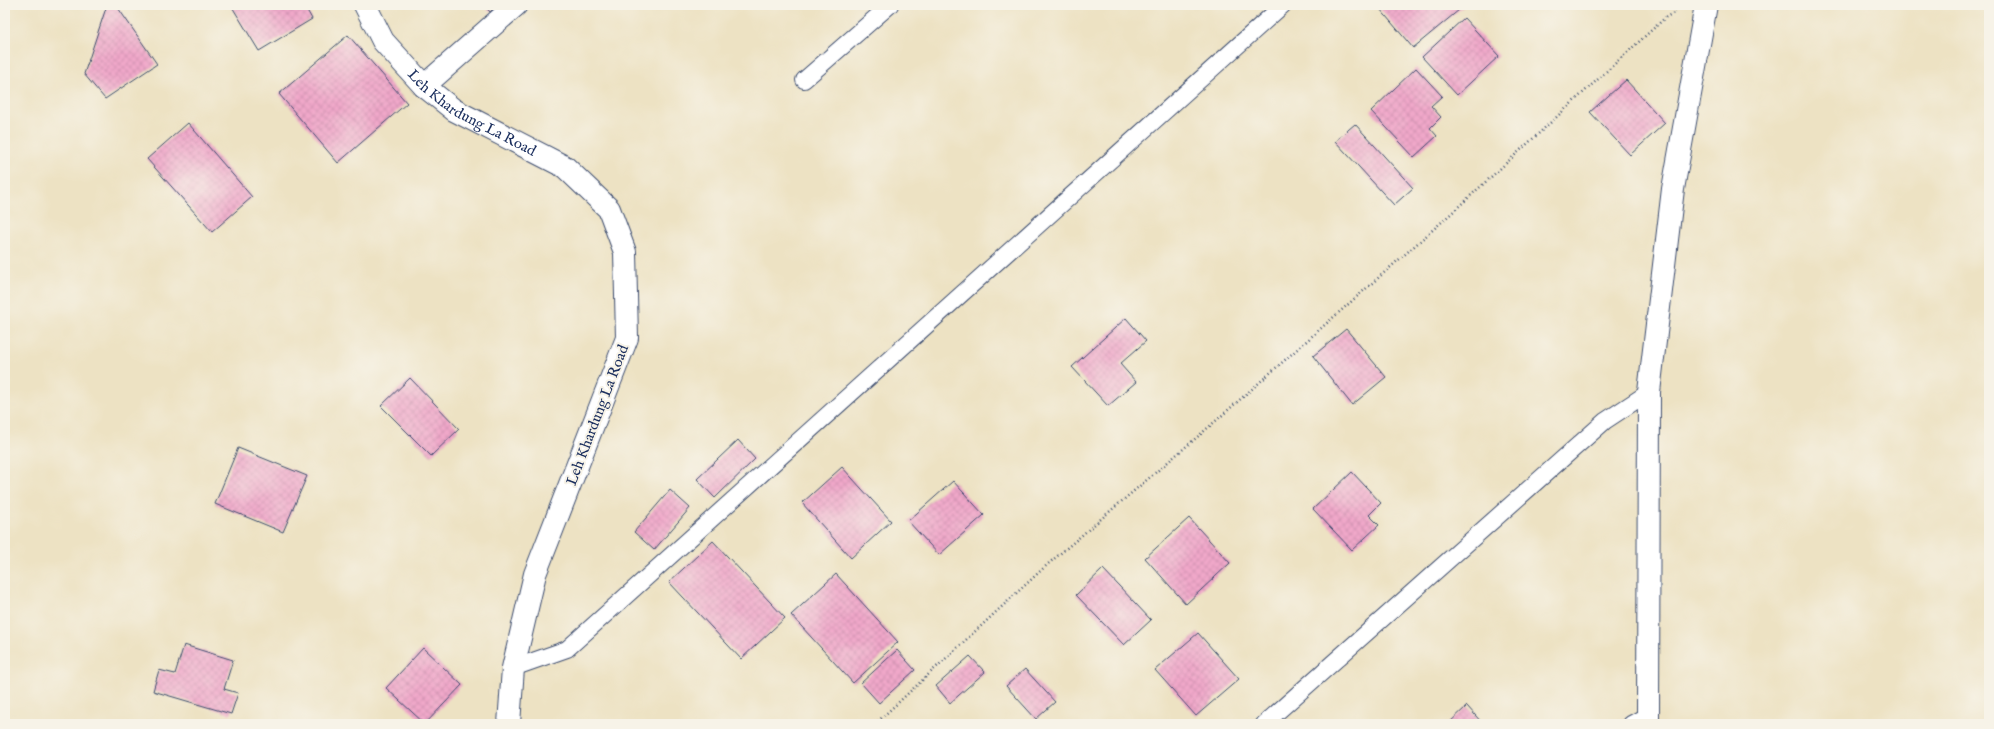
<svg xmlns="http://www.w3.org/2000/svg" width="1994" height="729" font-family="'IM FELL English',serif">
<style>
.building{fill:url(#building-cross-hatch)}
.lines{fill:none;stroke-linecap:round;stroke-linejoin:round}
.service-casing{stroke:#3a4a6d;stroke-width:18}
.minor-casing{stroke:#3a4a6d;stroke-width:24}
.primary-casing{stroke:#3a4a6d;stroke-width:24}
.path{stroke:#3a4a6d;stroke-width:2.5;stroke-dasharray:1 3;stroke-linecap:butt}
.service{stroke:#fff;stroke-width:16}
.minor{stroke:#fff;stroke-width:22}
.primary{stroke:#fff;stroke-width:22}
.labels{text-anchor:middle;stroke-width:4;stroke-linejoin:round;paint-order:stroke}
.street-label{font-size:15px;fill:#1b2f5e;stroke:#f7f3e8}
</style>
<defs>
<pattern id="building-cross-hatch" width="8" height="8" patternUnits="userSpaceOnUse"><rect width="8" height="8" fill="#f0a7c9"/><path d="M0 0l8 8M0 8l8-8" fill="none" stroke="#cd90af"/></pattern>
</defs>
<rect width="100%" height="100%" fill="#f7f3e8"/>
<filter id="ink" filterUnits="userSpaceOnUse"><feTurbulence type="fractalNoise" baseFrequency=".025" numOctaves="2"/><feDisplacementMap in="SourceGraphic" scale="8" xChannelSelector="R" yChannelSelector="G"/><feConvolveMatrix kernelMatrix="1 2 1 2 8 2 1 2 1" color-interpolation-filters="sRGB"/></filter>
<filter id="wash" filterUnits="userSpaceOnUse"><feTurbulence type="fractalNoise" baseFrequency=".012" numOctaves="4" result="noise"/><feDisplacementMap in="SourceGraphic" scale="16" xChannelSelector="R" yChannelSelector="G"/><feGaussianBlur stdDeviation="0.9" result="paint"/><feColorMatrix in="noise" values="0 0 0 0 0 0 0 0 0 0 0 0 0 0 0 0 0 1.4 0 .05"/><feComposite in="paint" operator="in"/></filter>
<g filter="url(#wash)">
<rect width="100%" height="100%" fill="#ede2c3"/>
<g id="blocks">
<!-- building -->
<g class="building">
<polygon points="107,5 116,5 157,64 105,99 84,74"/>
<polygon points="231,5 304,5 312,19 259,51"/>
<polygon points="484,5 497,5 490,12"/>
<polygon points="1385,5 1465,5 1413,48 1380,9"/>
<polygon points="1464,18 1499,56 1457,95 1422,57"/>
<polygon points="348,35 407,103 338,163 279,94"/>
<polygon points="1416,68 1442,96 1431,106 1441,117 1430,128 1437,136 1414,157 1371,111"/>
<polygon points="1626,80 1665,123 1630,155 1590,112"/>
<polygon points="188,123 252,197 212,232 147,159"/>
<polygon points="1355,124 1413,188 1394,205 1335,141"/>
<polygon points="1126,318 1146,341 1120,364 1136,382 1108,406 1072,367"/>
<polygon points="1346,329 1386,377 1352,405 1313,356"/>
<polygon points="410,378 459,429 431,456 381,406"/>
<polygon points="738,440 755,459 715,498 697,479"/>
<polygon points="238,448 307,476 283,532 215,504"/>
<polygon points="842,467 891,521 851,558 802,503"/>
<polygon points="1352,472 1381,503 1369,515 1379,525 1352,550 1313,509"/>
<polygon points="953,481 984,515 939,555 908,521"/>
<polygon points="670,490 690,508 654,550 634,532"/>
<polygon points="1189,518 1230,563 1186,604 1145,558"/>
<polygon points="713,541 785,618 741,659 669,582"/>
<polygon points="1103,569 1151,620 1124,645 1076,595"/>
<polygon points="836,574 898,642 853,683 791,615"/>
<polygon points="1198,633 1239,679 1196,716 1155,670"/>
<polygon points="184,645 233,660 224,689 238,693 231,714 153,691 159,670 175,674"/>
<polygon points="423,648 462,685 425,724 386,688"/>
<polygon points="897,650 915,670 879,703 861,683"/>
<polygon points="970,656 985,672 950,703 936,686"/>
<polygon points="1025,669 1055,702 1036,719 1006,686"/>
<polygon points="1467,706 1483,724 1448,724"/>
</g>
</g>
</g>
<g filter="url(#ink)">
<use href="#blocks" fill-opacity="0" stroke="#3a4a6d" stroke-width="1"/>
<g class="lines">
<!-- service casing -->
<g class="service-casing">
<g id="service">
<polyline points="804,80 890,5"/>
<polyline points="513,668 567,649 1283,5"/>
<polyline points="1264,724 1605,421 1649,392"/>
<polyline points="1631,724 1648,715"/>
</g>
</g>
<!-- minor casing -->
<g class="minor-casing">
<g id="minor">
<polyline points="424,86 516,5"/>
<polyline points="1648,724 1649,392 1673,189 1706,5"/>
</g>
</g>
<!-- primary casing -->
<g class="primary-casing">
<g id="primary">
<path id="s1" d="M365,5L383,41L424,86L454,110L565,167L609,209L625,252L627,338L535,574L513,668L509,724"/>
</g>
</g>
<!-- path -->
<polyline class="path" points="875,724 1048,564 1202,433 1444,220 1666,17 1676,12"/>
<!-- service -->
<use href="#service" class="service"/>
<!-- minor -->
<use href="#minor" class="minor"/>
<!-- primary -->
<use href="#primary" class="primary"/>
</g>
</g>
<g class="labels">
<!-- street labels -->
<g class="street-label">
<text dy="5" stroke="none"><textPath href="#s1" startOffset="156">Leh Khardung La Road</textPath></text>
<text transform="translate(597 415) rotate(-69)" y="5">Leh Khardung La Road</text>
</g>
</g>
<!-- margin -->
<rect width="1994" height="729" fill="none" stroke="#f7f3e8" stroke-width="20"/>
</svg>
